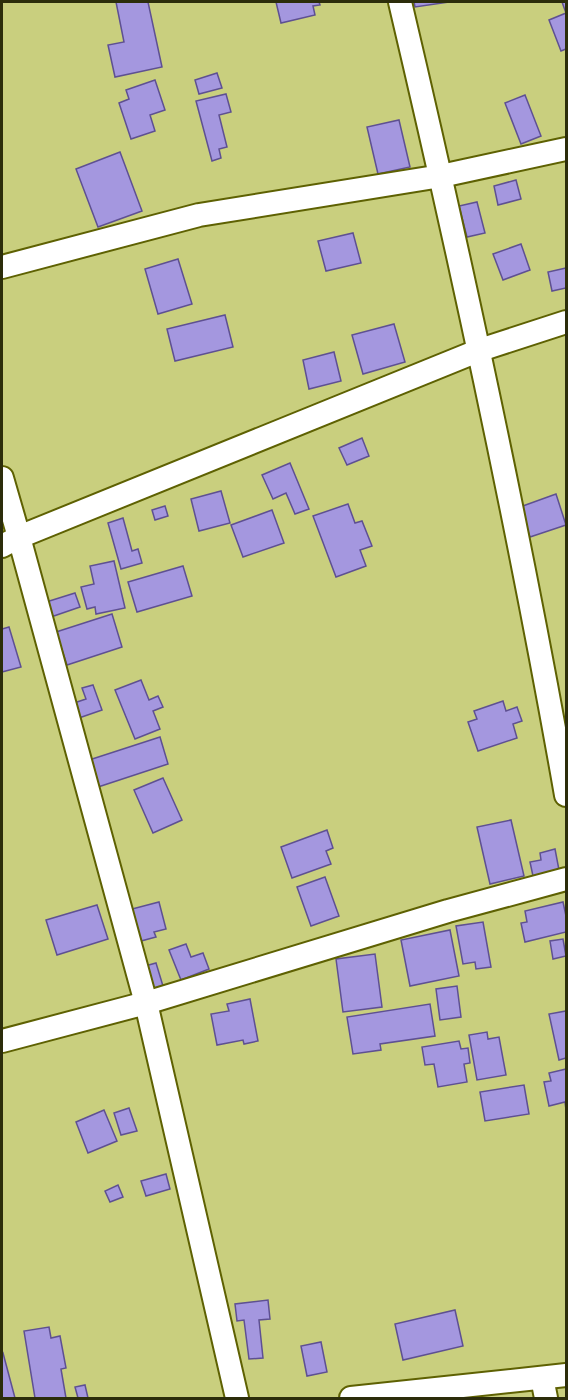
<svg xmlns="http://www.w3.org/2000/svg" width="568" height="1400" font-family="Helvetica,sans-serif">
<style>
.building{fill:#a497df;stroke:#5e5092;stroke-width:1.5}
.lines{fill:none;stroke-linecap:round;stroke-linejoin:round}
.minor-casing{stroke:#5e6102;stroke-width:26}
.minor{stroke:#fff;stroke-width:22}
</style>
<rect width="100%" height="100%" fill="#c9cf7e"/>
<!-- building -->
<g class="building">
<polygon points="116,2 148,2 162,67 115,77 108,45 124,42"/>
<polygon points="276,2 319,2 320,5 313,6 315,15 281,23"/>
<polygon points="414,2 449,2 415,7"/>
<polygon points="562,2 566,2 566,49 561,51 549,20 566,13"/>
<polygon points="217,73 222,88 199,94 195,80"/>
<polygon points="155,80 165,110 150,115 155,131 131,139 119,103 129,99 126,90"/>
<polygon points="226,94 231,112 219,115 227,147 219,149 221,158 212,161 196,101"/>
<polygon points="525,95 541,136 521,144 505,103"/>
<polygon points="399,120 410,167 378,174 367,127"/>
<polygon points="120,152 142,211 98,227 76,169"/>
<polygon points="516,180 521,199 498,205 494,186"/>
<polygon points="477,202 485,233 467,237 459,206"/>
<polygon points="353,233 361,263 326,271 318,241"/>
<polygon points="521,244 530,270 503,280 493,254"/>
<polygon points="178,259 192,304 158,314 145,269"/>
<polygon points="566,268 566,288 552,291 548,272"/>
<polygon points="225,315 233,347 175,361 167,329"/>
<polygon points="394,324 405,362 363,374 352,335"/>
<polygon points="334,352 341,381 309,389 303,360"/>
<polygon points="362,438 369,456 347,465 339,448"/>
<polygon points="290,463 309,509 295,514 286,493 273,499 262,475"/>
<polygon points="221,491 230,523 199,531 191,499"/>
<polygon points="556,494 566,525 530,537 520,507"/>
<polygon points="348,504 355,523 362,521 372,546 360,550 366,566 336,577 313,516"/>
<polygon points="165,506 168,516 155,520 152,510"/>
<polygon points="272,510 284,543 243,557 231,525"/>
<polygon points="123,518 132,551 138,549 142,563 121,569 108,523"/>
<polygon points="114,561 125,608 96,614 95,607 87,609 81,587 94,584 90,566"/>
<polygon points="183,566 192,596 137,612 128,582"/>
<polygon points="75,593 80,607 48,618 43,603"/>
<polygon points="112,614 122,647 67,665 56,632"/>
<polygon points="9,627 21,667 2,672 2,629"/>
<polygon points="141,680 149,700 158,696 163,707 153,711 160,729 135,739 115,690"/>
<polygon points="93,685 102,710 76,719 71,704 86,699 82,688"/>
<polygon points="503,701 506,711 517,707 522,721 513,724 517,738 478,751 468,722 477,719 474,711"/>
<polygon points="160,737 168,764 95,788 86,761"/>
<polygon points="163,778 182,820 153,833 134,790"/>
<polygon points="511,820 524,876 490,884 477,827"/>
<polygon points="327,830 333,848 326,851 331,864 292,878 281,847"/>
<polygon points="555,849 559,870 533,876 530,862 541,860 540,853"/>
<polygon points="325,877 339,916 311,926 297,887"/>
<polygon points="159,902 166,929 154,932 156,937 141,941 132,909"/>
<polygon points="563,902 566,916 566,932 525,942 521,923 527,922 525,911"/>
<polygon points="97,905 108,939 57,955 46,920"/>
<polygon points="483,922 491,967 476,969 475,962 463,964 456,926"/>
<polygon points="450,930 459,976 410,986 401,940"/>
<polygon points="563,939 566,956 553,959 550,941"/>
<polygon points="186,944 191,957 203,953 209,969 181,980 169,950"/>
<polygon points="375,954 382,1007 343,1012 336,959"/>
<polygon points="156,963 163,986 152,989 145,966"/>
<polygon points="457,986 461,1017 440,1020 436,989"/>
<polygon points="250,999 258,1041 244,1044 243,1040 217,1045 211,1014 229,1011 227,1004"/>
<polygon points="430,1004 435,1036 380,1044 381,1050 353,1054 347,1017"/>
<polygon points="566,1011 566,1058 559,1060 549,1014"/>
<polygon points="487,1032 488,1039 499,1037 506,1075 477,1080 469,1035"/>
<polygon points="459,1041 461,1049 468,1048 470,1063 464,1064 467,1082 438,1087 434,1064 425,1065 422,1047"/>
<polygon points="566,1069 566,1110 565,1102 549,1106 544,1082 551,1081 549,1073"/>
<polygon points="524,1085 529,1114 485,1121 480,1092"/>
<polygon points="129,1108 137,1131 121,1135 114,1113"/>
<polygon points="104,1110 117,1141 88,1153 76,1122"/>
<polygon points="166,1174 170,1189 146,1196 141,1181"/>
<polygon points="118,1185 123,1197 110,1202 105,1191"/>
<polygon points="268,1300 270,1319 259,1320 263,1358 249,1359 244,1320 237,1321 235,1304"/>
<polygon points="455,1310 463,1346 403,1360 395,1324"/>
<polygon points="49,1327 51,1338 60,1336 66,1368 61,1369 66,1398 35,1398 24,1331"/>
<polygon points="321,1342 327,1372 307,1376 301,1346"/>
<polygon points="3,1353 15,1398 2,1398 2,1354"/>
<polygon points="85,1385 88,1398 78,1398 75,1387"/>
</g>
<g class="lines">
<!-- minor casing -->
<g class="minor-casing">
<g id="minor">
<path d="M400,2C462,265 519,528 566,795"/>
<polyline points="2,267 199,215 441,176 566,149"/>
<polyline points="2,478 19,537 146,1003 237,1398"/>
<polyline points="2,546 19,537 480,350 566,322"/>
<polyline points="2,1041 146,1003 448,911 566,879"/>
<polyline points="542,1378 546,1398"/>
<polyline points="351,1398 566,1375"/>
</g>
</g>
<!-- minor -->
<use href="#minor" class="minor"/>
</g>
<!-- border -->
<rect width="568" height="1400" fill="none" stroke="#2c2d0b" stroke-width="6"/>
</svg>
